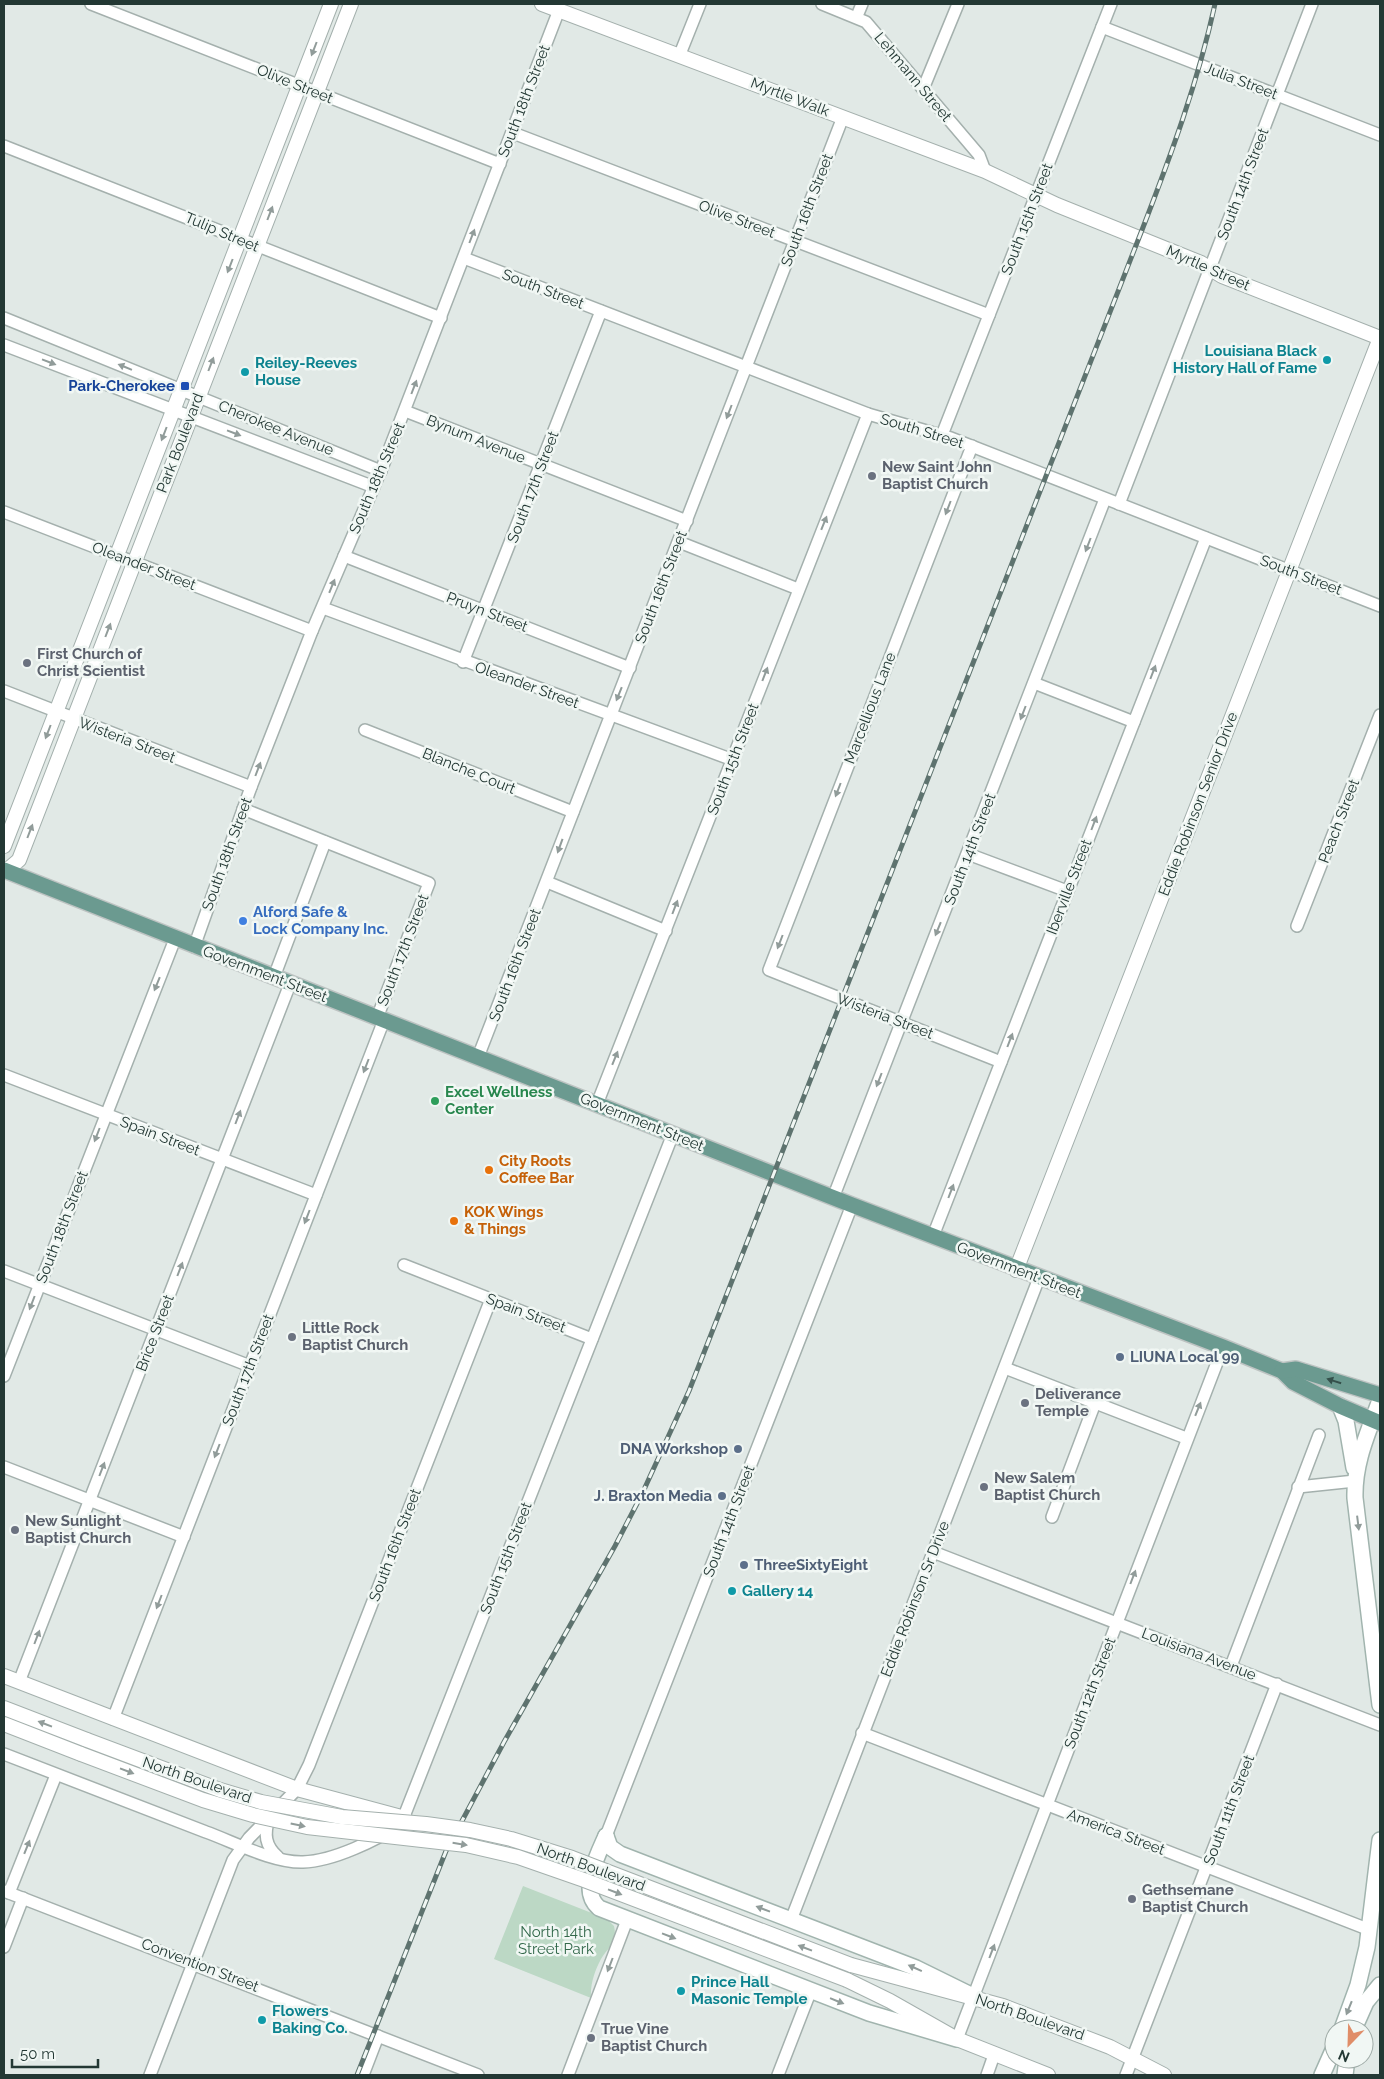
<svg xmlns="http://www.w3.org/2000/svg" width="1384" height="2079" font-family="Raleway,sans-serif">
<style>
.green{fill:#bcd8c5}
.lines{fill:none;stroke-linecap:round;stroke-linejoin:round}
.minor-casing{stroke:#a4b0ad;stroke-width:14}
.tertiary-casing{stroke:#a4b0ad;stroke-width:16}
.secondary-casing{stroke:#a1b4ae;stroke-width:18}
.primary-casing{stroke:#bdc3c2;stroke-width:18}
.minor{stroke:#fff;stroke-width:11}
.tertiary{stroke:#fff;stroke-width:14}
.secondary{stroke:#fff;stroke-width:15}
.primary{stroke:#6b9a90;stroke-width:15}
.rail-casing{stroke:#5e736f;stroke-width:5}
.rail{stroke:#f1f7f4;stroke-width:3;stroke-dasharray:9;stroke-linecap:butt}
.tertiary-bridge-casing{stroke:#a4b0ad;stroke-width:16;stroke-linecap:butt}
.tertiary-bridge{stroke:#fff;stroke-width:14}
.oneway{fill:#919c9a}
.oneway2{fill:#35504b}
.culture-dot{fill:#0f9aa8;stroke:#f1f7f4;stroke-width:2}
.transit-dot{fill:#1a4fb4;stroke:#f1f7f4;stroke-width:2}
.worship-dot{fill:#6b7280;stroke:#f1f7f4;stroke-width:2}
.shop-dot{fill:#3f7fe0;stroke:#f1f7f4;stroke-width:2}
.leisure-dot{fill:#2e9e5b;stroke:#f1f7f4;stroke-width:2}
.food-dot{fill:#e8710a;stroke:#f1f7f4;stroke-width:2}
.service-dot{fill:#5c6f8a;stroke:#f1f7f4;stroke-width:2}
.labels{text-anchor:middle;stroke-width:5;stroke-linejoin:round;paint-order:stroke}
.street-label{font-size:15px;fill:#233834;stroke:#f1f7f4}
.culture-label{font-size:15px;font-weight:bold;fill:#0d838f;stroke:#f1f7f4;text-anchor:start}
.transit-label{font-size:15px;font-weight:bold;fill:#164399;stroke:#f1f7f4;text-anchor:end}
.worship-label{font-size:15px;font-weight:bold;fill:#5b616d;stroke:#f1f7f4;text-anchor:start}
.shop-label{font-size:15px;font-weight:bold;fill:#366cbe;stroke:#f1f7f4;text-anchor:start}
.leisure-label{font-size:15px;font-weight:bold;fill:#27864d;stroke:#f1f7f4;text-anchor:start}
.food-label{font-size:15px;font-weight:bold;fill:#c56008;stroke:#f1f7f4;text-anchor:start}
.service-label{font-size:15px;font-weight:bold;fill:#4e5e75;stroke:#f1f7f4;text-anchor:start}
.park-label{font-size:15px;fill:#33694b;stroke:#f1f7f4}
</style>
<rect width="100%" height="100%" fill="#e1e9e6"/>
<!-- green -->
<path class="green" d="M523,1886L607,1919L614,1926C618,1943 608,1947 601,1959C595,1970 590,1984 591,1998L494,1959Z"/>
<g class="lines">
<!-- minor casing -->
<g class="minor-casing">
<g id="minor">
<polyline points="91,4 500,164"/>
<polyline points="822,4 866,22 979,155 985,171"/>
<polyline points="857,16 862,4"/>
<polyline points="1102,27 1380,135"/>
<polyline points="680,54 700,4"/>
<polyline points="923,89 958,4"/>
<polyline points="513,133 989,315"/>
<polyline points="4,146 441,318"/>
<polyline points="464,258 868,414 951,438 1380,606"/>
<polyline points="4,318 381,471"/>
<polyline points="4,345 374,487"/>
<polyline points="405,411 687,521"/>
<polyline points="942,435 1111,4"/>
<polyline points="972,446 769,970 1001,1062"/>
<polyline points="1119,504 1312,4"/>
<polyline points="4,512 312,631"/>
<polyline points="679,542 798,589"/>
<polyline points="344,556 630,668"/>
<polyline points="323,608 733,760"/>
<polyline points="463,662 601,311"/>
<polyline points="1034,683 1134,722"/>
<polyline points="4,691 251,787"/>
<polyline points="365,730 573,812"/>
<polyline points="243,809 429,883 377,1018"/>
<polyline points="968,854 1067,891"/>
<polyline points="547,882 666,931"/>
<polyline points="1297,926 1380,715"/>
<polyline points="194,947 251,787 312,631 384,463 559,10"/>
<polyline points="274,977 325,842"/>
<polyline points="478,1057 843,117"/>
<polyline points="4,1075 316,1195"/>
<polyline points="597,1104 868,414"/>
<polyline points="833,1198 1105,499"/>
<polyline points="933,1236 1206,538"/>
<polyline points="404,1265 592,1339"/>
<polyline points="4,1271 250,1366"/>
<polyline points="1005,1368 1186,1438"/>
<polyline points="4,1376 175,939"/>
<polyline points="4,1467 184,1537"/>
<polyline points="1298,1487 1355,1481"/>
<polyline points="1052,1517 1095,1403"/>
<polyline points="933,1552 1380,1725"/>
<polyline points="1231,1666 1319,1435"/>
<polyline points="19,1682 290,984"/>
<polyline points="113,1719 384,1020"/>
<polyline points="862,1733 1370,1930"/>
<path d="M4,1754C71,1780 138,1806 206,1832C234,1842 273,1863 303,1862C334,1861 376,1840 401,1824L673,1134"/>
<path d="M269,1818C264,1834 265,1846 278,1857"/>
<polyline points="606,1836 852,1205"/>
<polyline points="4,1891 478,2075"/>
<polyline points="9,1893 56,1775"/>
<polyline points="791,1920 1039,1278"/>
<polyline points="4,1947 23,1898"/>
<polyline points="957,2039 1223,1347"/>
<polyline points="150,2075 233,1860 249,1838 297,1789 309,1765 491,1299"/>
<polyline points="363,2075 378,2036"/>
<polyline points="568,2075 627,1920"/>
<polyline points="778,2075 811,1990"/>
<polyline points="987,2075 994,2055"/>
<polyline points="1126,2075 1277,1684"/>
</g>
</g>
<!-- tertiary casing -->
<g class="tertiary-casing">
<g id="tertiary">
<polyline points="542,4 985,171 1057,205 1201,263 1222,276 1380,338"/>
<polyline points="4,846 331,4"/>
<polyline points="6,871 19,860 351,4"/>
<polyline points="1016,1270 1380,338"/>
<polyline points="4,1676 297,1789 405,1818"/>
<polyline points="4,1708 87,1740"/>
<polyline points="4,1724 81,1754"/>
<polyline points="851,1965 1003,2006 1110,2047 1164,2075"/>
<polyline points="847,1980 890,2001 957,2039 1048,2075"/>
</g>
</g>
<!-- secondary casing -->
<g class="secondary-casing">
<g id="secondary">
<path d="M1380,1400C1368,1433 1354,1462 1355,1498L1380,1705"/>
<polyline points="1340,1406 1346,1421 1354,1468"/>
<path d="M606,1836C597,1856 579,1891 599,1908L869,2013L957,2039"/>
<polyline points="606,1836 610,1847 620,1854 916,1968 975,1997"/>
<polyline points="1342,2029 1358,1985 1367,1947 1380,1840"/>
<polyline points="1354,2029 1366,2002 1380,1985"/>
<polyline points="1322,2075 1334,2048"/>
<polyline points="1345,2075 1347,2059"/>
</g>
</g>
<!-- primary casing -->
<g class="primary-casing">
<g id="primary">
<polyline points="4,870 852,1205 1223,1347 1282,1371 1293,1382 1340,1406 1380,1423"/>
<polyline points="1282,1371 1296,1369 1380,1395"/>
</g>
</g>
<!-- minor -->
<use href="#minor" class="minor"/>
<!-- tertiary -->
<use href="#tertiary" class="tertiary"/>
<!-- secondary -->
<use href="#secondary" class="secondary"/>
<!-- primary -->
<use href="#primary" class="primary"/>
<!-- rail casing -->
<g class="rail-casing">
<path id="rail" d="M357,2075L446,1851L504,1742L615,1546L642,1494L689,1391L1142,230C1171,155 1198,82 1215,4"/>
</g>
<!-- rail -->
<use href="#rail" class="rail"/>
<!-- tertiary-bridge casing -->
<g class="tertiary-bridge-casing">
<g id="tertiary-bridge">
<polyline points="87,1740 220,1790 261,1802 342,1817 426,1824 470,1830 511,1839 572,1858 851,1965"/>
<polyline points="81,1754 203,1800 253,1815 307,1827 466,1845 518,1857 584,1880 847,1980"/>
</g>
</g>
<!-- tertiary-bridge -->
<use href="#tertiary-bridge" class="tertiary-bridge"/>
</g>
<!-- one-way arrows -->
<defs><path id="oneway-solid" d="M-6-.8H1V-3.2L6.5 0L1 3.2V.8H-6Z" transform="scale(1.25)"/></defs>
<g class="oneway">
<use href="#oneway-solid" transform="translate(314 49) rotate(111)"/>
<use href="#oneway-solid" transform="translate(270 213) rotate(-69)"/>
<use href="#oneway-solid" transform="translate(472 236) rotate(-69)"/>
<use href="#oneway-solid" transform="translate(230 266) rotate(111)"/>
<use href="#oneway-solid" transform="translate(49 362) rotate(21)"/>
<use href="#oneway-solid" transform="translate(211 364) rotate(-69)"/>
<use href="#oneway-solid" transform="translate(125 367) rotate(-158)"/>
<use href="#oneway-solid" transform="translate(414 387) rotate(-69)"/>
<use href="#oneway-solid" transform="translate(729 412) rotate(111)"/>
<use href="#oneway-solid" transform="translate(234 433) rotate(21)"/>
<use href="#oneway-solid" transform="translate(164 434) rotate(111)"/>
<use href="#oneway-solid" transform="translate(948 508) rotate(111)"/>
<use href="#oneway-solid" transform="translate(824 523) rotate(-68)"/>
<use href="#oneway-solid" transform="translate(1088 545) rotate(111)"/>
<use href="#oneway-solid" transform="translate(332 586) rotate(-68)"/>
<use href="#oneway-solid" transform="translate(108 630) rotate(-69)"/>
<use href="#oneway-solid" transform="translate(1153 672) rotate(-69)"/>
<use href="#oneway-solid" transform="translate(765 674) rotate(-69)"/>
<use href="#oneway-solid" transform="translate(619 694) rotate(112)"/>
<use href="#oneway-solid" transform="translate(1023 713) rotate(111)"/>
<use href="#oneway-solid" transform="translate(48 732) rotate(111)"/>
<use href="#oneway-solid" transform="translate(258 769) rotate(-69)"/>
<use href="#oneway-solid" transform="translate(838 790) rotate(111)"/>
<use href="#oneway-solid" transform="translate(1094 823) rotate(-69)"/>
<use href="#oneway-solid" transform="translate(30 831) rotate(-69)"/>
<use href="#oneway-solid" transform="translate(560 846) rotate(110)"/>
<use href="#oneway-solid" transform="translate(675 907) rotate(-69)"/>
<use href="#oneway-solid" transform="translate(938 929) rotate(112)"/>
<use href="#oneway-solid" transform="translate(780 942) rotate(111)"/>
<use href="#oneway-solid" transform="translate(157 984) rotate(112)"/>
<use href="#oneway-solid" transform="translate(1010 1040) rotate(-69)"/>
<use href="#oneway-solid" transform="translate(615 1058) rotate(-68)"/>
<use href="#oneway-solid" transform="translate(366 1066) rotate(111)"/>
<use href="#oneway-solid" transform="translate(879 1080) rotate(111)"/>
<use href="#oneway-solid" transform="translate(238 1117) rotate(-69)"/>
<use href="#oneway-solid" transform="translate(97 1135) rotate(111)"/>
<use href="#oneway-solid" transform="translate(951 1191) rotate(-69)"/>
<use href="#oneway-solid" transform="translate(307 1217) rotate(111)"/>
<use href="#oneway-solid" transform="translate(180 1269) rotate(-69)"/>
<use href="#oneway-solid" transform="translate(32 1303) rotate(111)"/>
<use href="#oneway-solid" transform="translate(1198 1409) rotate(-68)"/>
<use href="#oneway-solid" transform="translate(217 1451) rotate(111)"/>
<use href="#oneway-solid" transform="translate(102 1469) rotate(-69)"/>
<use href="#oneway-solid" transform="translate(1358 1523) rotate(83)"/>
<use href="#oneway-solid" transform="translate(1133 1577) rotate(-69)"/>
<use href="#oneway-solid" transform="translate(159 1602) rotate(111)"/>
<use href="#oneway-solid" transform="translate(37 1637) rotate(-69)"/>
<use href="#oneway-solid" transform="translate(45 1724) rotate(-159)"/>
<use href="#oneway-solid" transform="translate(127 1771) rotate(21)"/>
<use href="#oneway-solid" transform="translate(298 1825) rotate(12)"/>
<use href="#oneway-solid" transform="translate(460 1844) rotate(9)"/>
<use href="#oneway-solid" transform="translate(27 1847) rotate(-68)"/>
<use href="#oneway-solid" transform="translate(615 1892) rotate(21)"/>
<use href="#oneway-solid" transform="translate(763 1909) rotate(-159)"/>
<use href="#oneway-solid" transform="translate(669 1936) rotate(21)"/>
<use href="#oneway-solid" transform="translate(805 1948) rotate(-159)"/>
<use href="#oneway-solid" transform="translate(992 1951) rotate(-69)"/>
<use href="#oneway-solid" transform="translate(610 1965) rotate(111)"/>
<use href="#oneway-solid" transform="translate(915 1968) rotate(-156)"/>
<use href="#oneway-solid" transform="translate(837 2001) rotate(22)"/>
<use href="#oneway-solid" transform="translate(1349 2008) rotate(112)"/>
</g>
<use class="oneway2" href="#oneway-solid" transform="translate(1334 1381) rotate(-162)"/>
<!-- markers -->
<g class="culture-dot">
<circle cx="1327" cy="360" r="5"/>
<circle cx="245" cy="372" r="5"/>
<circle cx="732" cy="1591" r="5"/>
<circle cx="681" cy="1991" r="5"/>
<circle cx="262" cy="2020" r="5"/>
</g>
<rect class="transit-dot" x="180" y="381" width="10" height="10" rx="2.5"/>
<g class="worship-dot">
<circle cx="872" cy="476" r="5"/>
<circle cx="27" cy="663" r="5"/>
<circle cx="292" cy="1337" r="5"/>
<circle cx="1025" cy="1403" r="5"/>
<circle cx="984" cy="1487" r="5"/>
<circle cx="15" cy="1530" r="5"/>
<circle cx="1132" cy="1899" r="5"/>
<circle cx="591" cy="2038" r="5"/>
</g>
<circle class="shop-dot" cx="243" cy="921" r="5"/>
<circle class="leisure-dot" cx="435" cy="1101" r="5"/>
<g class="food-dot">
<circle cx="489" cy="1170" r="5"/>
<circle cx="454" cy="1221" r="5"/>
</g>
<g class="service-dot">
<circle cx="1120" cy="1357" r="5"/>
<circle cx="738" cy="1449" r="5"/>
<circle cx="722" cy="1496" r="5"/>
<circle cx="744" cy="1565" r="5"/>
</g>
<g class="labels">
<!-- street labels -->
<g class="street-label">
<text transform="translate(913 77) rotate(50)" y="5">Lehmann Street</text>
<text transform="translate(1241 81) rotate(21)" y="5">Julia Street</text>
<text transform="translate(295 84) rotate(22)" y="5">Olive Street</text>
<text transform="translate(790 97) rotate(21)" y="5">Myrtle Walk</text>
<text transform="translate(524 101) rotate(-69)" y="5">South 18th Street</text>
<text transform="translate(1243 184) rotate(-69)" y="5">South 14th Street</text>
<text transform="translate(807 210) rotate(-69)" y="5">South 16th Street</text>
<text transform="translate(737 219) rotate(21)" y="5">Olive Street</text>
<text transform="translate(1027 219) rotate(-69)" y="5">South 15th Street</text>
<text transform="translate(222 232) rotate(23)" y="5">Tulip Street</text>
<text transform="translate(1208 268) rotate(24)" y="5">Myrtle Street</text>
<text transform="translate(543 289) rotate(21)" y="5">South Street</text>
<text transform="translate(276 428) rotate(22)" y="5">Cherokee Avenue</text>
<text transform="translate(922 431) rotate(17)" y="5">South Street</text>
<text transform="translate(476 439) rotate(22)" y="5">Bynum Avenue</text>
<text transform="translate(180 443) rotate(-69)" y="5">Park Boulevard</text>
<text transform="translate(377 478) rotate(-67)" y="5">South 18th Street</text>
<text transform="translate(533 487) rotate(-69)" y="5">South 17th Street</text>
<text transform="translate(144 566) rotate(21)" y="5">Oleander Street</text>
<text transform="translate(1301 575) rotate(21)" y="5">South Street</text>
<text transform="translate(661 587) rotate(-69)" y="5">South 16th Street</text>
<text transform="translate(487 612) rotate(21)" y="5">Pruyn Street</text>
<text transform="translate(527 685) rotate(20)" y="5">Oleander Street</text>
<text transform="translate(870 708) rotate(-69)" y="5">Marcellious Lane</text>
<text transform="translate(127 740) rotate(21)" y="5">Wisteria Street</text>
<text transform="translate(733 759) rotate(-69)" y="5">South 15th Street</text>
<text transform="translate(469 771) rotate(22)" y="5">Blanche Court</text>
<text transform="translate(1198 804) rotate(-69)" y="5">Eddie Robinson Senior Drive</text>
<text transform="translate(1339 821) rotate(-69)" y="5">Peach Street</text>
<text transform="translate(970 849) rotate(-69)" y="5">South 14th Street</text>
<text transform="translate(227 854) rotate(-70)" y="5">South 18th Street</text>
<text transform="translate(1069 887) rotate(-69)" y="5">Iberville Street</text>
<text transform="translate(403 950) rotate(-69)" y="5">South 17th Street</text>
<text transform="translate(515 965) rotate(-69)" y="5">South 16th Street</text>
<text transform="translate(265 974) rotate(21)" y="5">Government Street</text>
<text transform="translate(885 1016) rotate(21)" y="5">Wisteria Street</text>
<text transform="translate(642 1122) rotate(22)" y="5">Government Street</text>
<text transform="translate(160 1136) rotate(21)" y="5">Spain Street</text>
<text transform="translate(62 1227) rotate(-69)" y="5">South 18th Street</text>
<text transform="translate(1019 1270) rotate(21)" y="5">Government Street</text>
<text transform="translate(526 1313) rotate(21)" y="5">Spain Street</text>
<text transform="translate(155 1333) rotate(-69)" y="5">Brice Street</text>
<text transform="translate(248 1370) rotate(-69)" y="5">South 17th Street</text>
<text transform="translate(729 1521) rotate(-69)" y="5">South 14th Street</text>
<text transform="translate(395 1545) rotate(-69)" y="5">South 16th Street</text>
<text transform="translate(506 1558) rotate(-69)" y="5">South 15th Street</text>
<text transform="translate(915 1599) rotate(-69)" y="5">Eddie Robinson Sr Drive</text>
<text transform="translate(1199 1654) rotate(21)" y="5">Louisiana Avenue</text>
<text transform="translate(1090 1693) rotate(-69)" y="5">South 12th Street</text>
<text transform="translate(197 1780) rotate(19)" y="5">North Boulevard</text>
<text transform="translate(1229 1810) rotate(-69)" y="5">South 11th Street</text>
<text transform="translate(1116 1832) rotate(21)" y="5">America Street</text>
<text transform="translate(591 1867) rotate(20)" y="5">North Boulevard</text>
<text transform="translate(200 1965) rotate(21)" y="5">Convention Street</text>
<text transform="translate(1030 2017) rotate(19)" y="5">North Boulevard</text>
</g>
<!-- culture labels -->
<g class="culture-label">
<text x="1317" y="356" text-anchor="end">Louisiana Black<tspan x="1317" dy="17">History Hall of Fame</tspan></text>
<text x="255" y="368">Reiley-Reeves<tspan x="255" dy="17">House</tspan></text>
<text x="742" y="1596">Gallery 14</text>
<text x="691" y="1987">Prince Hall<tspan x="691" dy="17">Masonic Temple</tspan></text>
<text x="272" y="2016">Flowers<tspan x="272" dy="17">Baking Co.</tspan></text>
</g>
<!-- transit labels -->
<g class="transit-label">
<text x="175" y="391">Park-Cherokee</text>
</g>
<!-- worship labels -->
<g class="worship-label">
<text x="882" y="472">New Saint John<tspan x="882" dy="17">Baptist Church</tspan></text>
<text x="37" y="659">First Church of<tspan x="37" dy="17">Christ Scientist</tspan></text>
<text x="302" y="1333">Little Rock<tspan x="302" dy="17">Baptist Church</tspan></text>
<text x="1035" y="1399">Deliverance<tspan x="1035" dy="17">Temple</tspan></text>
<text x="994" y="1483">New Salem<tspan x="994" dy="17">Baptist Church</tspan></text>
<text x="25" y="1526">New Sunlight<tspan x="25" dy="17">Baptist Church</tspan></text>
<text x="1142" y="1895">Gethsemane<tspan x="1142" dy="17">Baptist Church</tspan></text>
<text x="601" y="2034">True Vine<tspan x="601" dy="17">Baptist Church</tspan></text>
</g>
<!-- shop labels -->
<g class="shop-label">
<text x="253" y="917">Alford Safe &amp;<tspan x="253" dy="17">Lock Company Inc.</tspan></text>
</g>
<!-- leisure labels -->
<g class="leisure-label">
<text x="445" y="1097">Excel Wellness<tspan x="445" dy="17">Center</tspan></text>
</g>
<!-- food labels -->
<g class="food-label">
<text x="499" y="1166">City Roots<tspan x="499" dy="17">Coffee Bar</tspan></text>
<text x="464" y="1217">KOK Wings<tspan x="464" dy="17">&amp; Things</tspan></text>
</g>
<!-- service labels -->
<g class="service-label">
<text x="1130" y="1362">LIUNA Local 99</text>
<text x="728" y="1454" text-anchor="end">DNA Workshop</text>
<text x="712" y="1501" text-anchor="end">J. Braxton Media</text>
<text x="754" y="1570">ThreeSixtyEight</text>
</g>
<!-- park labels -->
<g class="park-label">
<text x="556" y="1937">North 14th<tspan x="556" dy="17">Street Park</tspan></text>
</g>
</g>
<!-- border -->
<rect width="1384" height="2079" fill="none" stroke="#233834" stroke-width="10"/>
<!-- north arrow -->
<g transform="translate(1349 2044) rotate(203)"><circle r="24" fill="#f1f7f4" stroke="#9faba7"/>
<path d="M0-4L9 19L0 12L-9 19Z" fill="#e08d68"/>
<text y="-8" font-size="14" font-weight="bold" text-anchor="middle" fill="#233834">N</text>
</g>
<!-- scale -->
<path d="M12 2059v8h86v-8" fill="none" stroke="#233834" stroke-width="2.5"/>
<text x="20" y="2059" font-size="15" fill="#233834" stroke="#f1f7f4" stroke-width="4" paint-order="stroke">50 m</text>
</svg>
